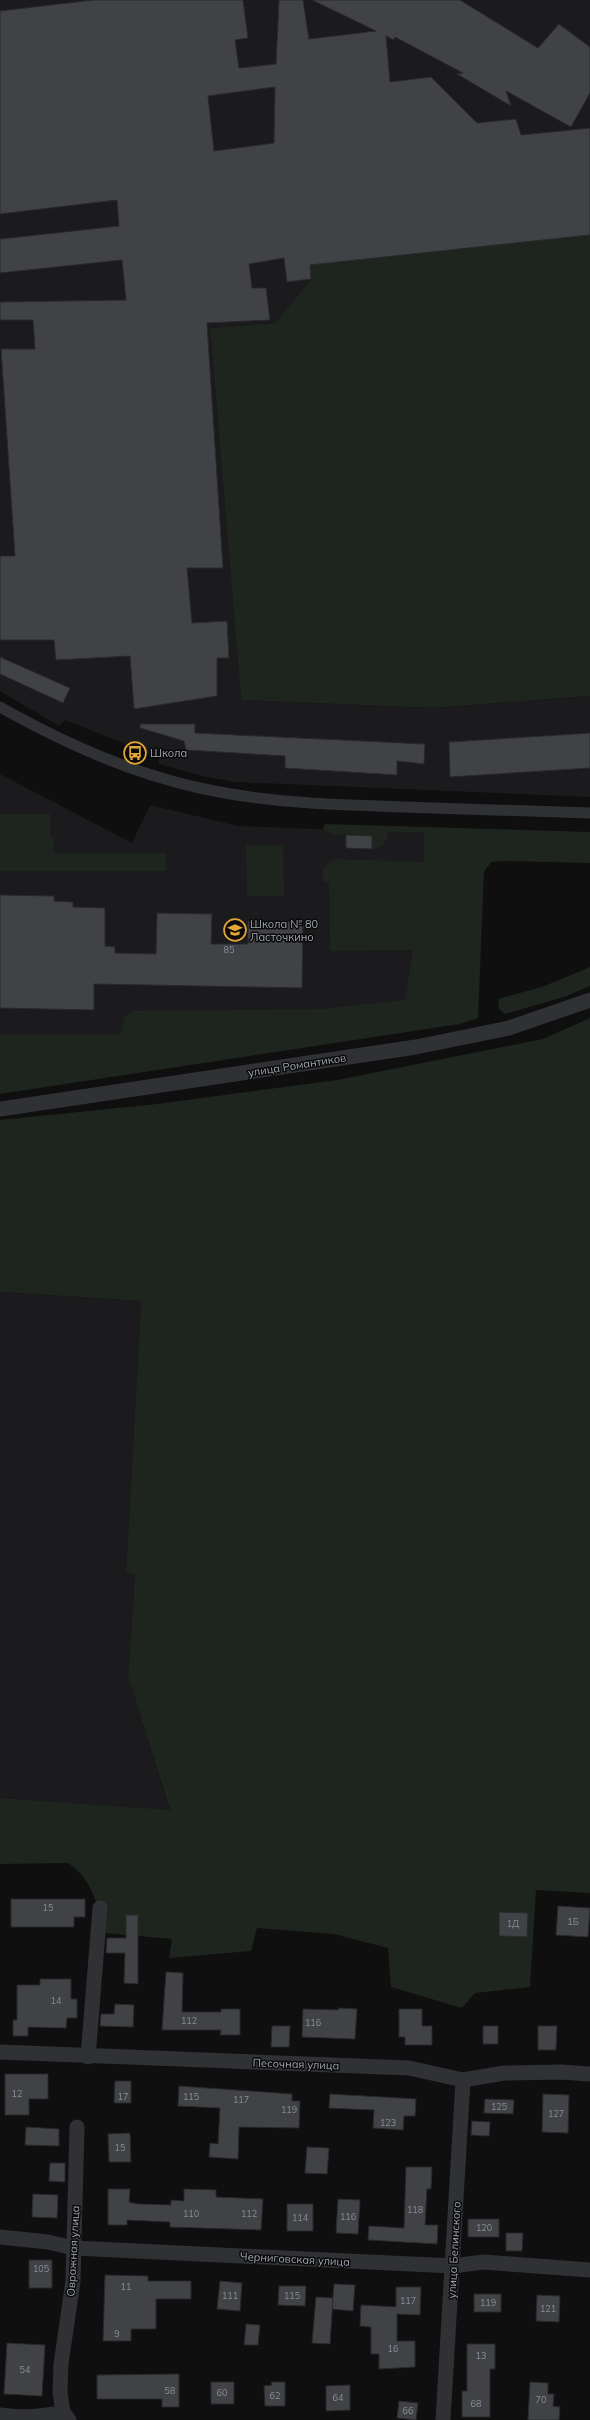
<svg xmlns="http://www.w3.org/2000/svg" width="590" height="2420" font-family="Mulish,sans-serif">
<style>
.built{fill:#1b1b1d}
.green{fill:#1e241e}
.building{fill:#404246;stroke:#29292c;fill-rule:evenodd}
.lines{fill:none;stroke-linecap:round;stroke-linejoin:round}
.pedestrian{stroke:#303135;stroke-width:11}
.minor{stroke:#303135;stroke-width:15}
.labels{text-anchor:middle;stroke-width:3;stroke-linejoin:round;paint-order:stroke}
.number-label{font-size:9px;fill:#898d96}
.poi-label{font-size:11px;fill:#a1a6b0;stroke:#0a0a0b;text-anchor:start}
.street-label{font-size:11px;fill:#a1a6b0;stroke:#0a0a0b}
</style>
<rect width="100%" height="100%" fill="#0f0f10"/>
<!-- built -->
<g class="built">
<polygon points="0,0 590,0 590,235 311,265 311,279 275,323 210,328 241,700 433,708 590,696 590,797 235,782 202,776 159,764 158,757 65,720 59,726 0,691"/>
<polygon points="0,774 132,843 150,805 238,826 472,835 469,1016 0,1087"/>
<polygon points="0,1292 141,1301 126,1572 135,1574 128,1677 170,1811 0,1798"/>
</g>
<!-- green -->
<g class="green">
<polygon points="590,235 590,696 433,708 241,700 210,328 275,323 311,279 310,265"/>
<polygon points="0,814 50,814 50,837 54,838 54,853 166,853 166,871 0,871"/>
<path d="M325,824L590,832V863L503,861L491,862L484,872L478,1018L460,1024L0,1094V1035L121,1034L124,1017L135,1011L321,1009L405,1000L413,950L330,951L329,883L323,881V870L330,861L339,859L424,862V833L388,832C388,841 382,849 372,849V836L332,834L323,829Z"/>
<polygon points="246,845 283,845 284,896 247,896"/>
<polygon points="590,967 590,986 567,996 505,1014 499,1009 498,999 542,987"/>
<path d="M590,1018V1893L536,1890L530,1987L475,1993L462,2008L391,1987L388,1948L334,1934L257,1928L251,1951L169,1958L172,1939L104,1933C99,1908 92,1878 68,1863L0,1864V1798L170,1810L128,1677L135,1574L126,1572L141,1301L0,1292V1120L157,1104L337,1080L543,1039Z"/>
</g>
<!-- building -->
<g class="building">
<path d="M93,0H243L248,38L235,40L239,68L276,64L279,0H303L309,39L376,31L312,0H460L538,48L559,24L590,47V93L571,127L506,91L511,106L457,74L463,73L395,37L394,40L386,36L390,82L431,77L477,123L516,119L521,135L590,128V235L310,265L311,279L287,282L284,258L249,264L252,288H266L270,320L207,323L223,568H187L192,623L227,621L229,658H217V696L134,709L130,656L56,660L54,640H0V556H15L1,349H35L33,320H0V302L126,300L122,260L0,273V239L119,226L117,200L0,214V11ZM275,87L274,143L214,151L208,96Z"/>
<polygon points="0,657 70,688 63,703 0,674"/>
<polygon points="140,724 195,724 195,733 425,744 424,764 397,761 397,775 285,768 285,756 186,750 184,741 140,728"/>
<polygon points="590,733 590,768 450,777 449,742"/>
<polygon points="346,835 372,836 372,849 346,848"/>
<polygon points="0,895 54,896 54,901 73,902 73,907 105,908 105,946 115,947 115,953 156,954 157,913 212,914 211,944 248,944 248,921 303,922 302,988 94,984 94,1010 0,1008"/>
<polygon points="11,1899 85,1899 85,1917 74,1917 74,1927 11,1927"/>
<polygon points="558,1906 590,1908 588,1937 556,1935"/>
<polygon points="499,1912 528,1913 527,1937 499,1936"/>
<polygon points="126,1915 138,1915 138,1984 124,1983 125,1953 106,1953 107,1938 126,1938"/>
<polygon points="166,1972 183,1973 182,2012 221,2012 221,2009 240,2009 240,2035 220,2035 221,2030 162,2030"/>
<polygon points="40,1979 71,1979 71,1999 77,1999 77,2018 67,2018 66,2028 28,2027 28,2036 13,2036 13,2020 17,2020 17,1985 40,1985"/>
<polygon points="115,2004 134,2005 133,2027 100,2026 101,2014 114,2014"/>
<polygon points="339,2008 357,2009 355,2039 302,2037 303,2009 338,2010"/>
<polygon points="399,2009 422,2009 422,2026 432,2026 432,2045 405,2045 405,2037 399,2037"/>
<polygon points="272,2026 290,2026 289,2047 271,2047"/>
<rect x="483" y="2026" width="15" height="18"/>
<polygon points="538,2026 557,2026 556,2050 538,2050"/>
<polygon points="5,2074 48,2074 48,2099 29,2099 29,2115 5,2115"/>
<polygon points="115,2081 131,2081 131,2103 114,2103"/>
<polygon points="179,2086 292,2094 292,2101 300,2101 299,2128 239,2127 238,2159 209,2157 210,2143 218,2144 220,2108 178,2106"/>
<polygon points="330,2094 416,2099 415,2116 404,2116 403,2130 373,2128 374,2110 329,2108"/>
<polygon points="543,2094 569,2095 568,2133 542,2132"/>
<polygon points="485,2099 514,2100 513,2114 484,2113"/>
<polygon points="472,2121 490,2122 489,2136 471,2135"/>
<polygon points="26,2127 59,2129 59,2146 25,2145"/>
<polygon points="130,2133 131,2162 109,2162 108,2134"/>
<polygon points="307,2147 329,2148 327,2174 305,2173"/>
<polygon points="50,2163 65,2163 65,2182 49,2181"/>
<polygon points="406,2167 432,2167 431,2189 427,2189 425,2225 438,2225 437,2244 368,2240 369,2226 404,2228"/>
<polygon points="108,2189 130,2189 129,2202 138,2204 171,2205 171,2200 184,2201 184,2189 216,2190 216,2197 263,2199 261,2230 170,2227 170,2222 127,2220 127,2225 108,2225"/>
<polygon points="33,2194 58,2195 57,2218 32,2217"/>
<polygon points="338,2199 360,2200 358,2234 336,2233"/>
<rect x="287" y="2204" width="26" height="27"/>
<rect x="468" y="2219" width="31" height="18"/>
<polygon points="506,2233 523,2233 522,2251 506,2251"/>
<rect x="29" y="2260" width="23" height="28"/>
<polygon points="105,2275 148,2276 148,2281 191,2281 191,2299 156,2299 156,2329 131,2329 131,2341 103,2341"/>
<polygon points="220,2281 242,2283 240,2311 217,2309"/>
<polygon points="334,2284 355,2285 353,2311 332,2309"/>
<polygon points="279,2286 306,2286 305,2306 278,2305"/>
<polygon points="396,2287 421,2287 420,2315 397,2314 397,2341 415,2341 415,2367 379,2369 379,2354 371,2354 371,2327 360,2326 361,2305 396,2307"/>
<rect x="474" y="2294" width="27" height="18"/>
<polygon points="537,2295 560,2296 559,2322 536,2321"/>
<polygon points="316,2297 333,2298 330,2344 312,2343"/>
<polygon points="246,2324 260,2325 258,2345 244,2345"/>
<polygon points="7,2343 45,2345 42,2396 4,2394"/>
<polygon points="467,2344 495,2344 495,2369 490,2369 490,2417 462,2417 462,2391 467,2391"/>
<polygon points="179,2374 179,2407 162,2407 162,2399 97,2399 97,2375"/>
<rect x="211" y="2382" width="23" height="22"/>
<polygon points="271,2382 285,2382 285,2406 265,2406 264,2386 272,2385"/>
<polygon points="530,2382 548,2383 548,2394 554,2394 553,2406 560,2407 559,2420 528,2420"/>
<polygon points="350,2385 350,2410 326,2411 326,2386"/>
<polygon points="399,2401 418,2403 416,2420 397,2418"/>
</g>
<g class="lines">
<!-- pedestrian -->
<path class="pedestrian" d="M0,707C62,742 130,773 200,788C267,803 336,805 404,807C466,809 528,811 590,813"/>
<!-- minor -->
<g class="minor">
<polyline points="0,1109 416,1047 509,1028 590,1000"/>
<polyline points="0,2052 409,2068 463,2080 504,2073 561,2072 590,2074"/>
<polyline points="88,2057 100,1908"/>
<polyline points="0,2237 48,2242 74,2248 453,2266 483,2262 590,2270"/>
<path d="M0,2415C21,2418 42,2417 63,2412"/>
<polyline points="69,2420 63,2412 60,2392 61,2364 73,2281 77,2127"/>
<polyline points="443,2420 463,2080"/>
</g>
</g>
<!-- icons -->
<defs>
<g id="bus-ring" transform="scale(1.15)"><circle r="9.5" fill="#0a0a0b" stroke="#e3a534" stroke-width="1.5"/><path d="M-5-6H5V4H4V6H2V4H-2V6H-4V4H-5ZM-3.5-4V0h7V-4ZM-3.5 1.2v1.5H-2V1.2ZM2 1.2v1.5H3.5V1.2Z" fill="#e3a534"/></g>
<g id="school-ring" transform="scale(1.15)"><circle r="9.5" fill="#0a0a0b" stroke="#e3a534" stroke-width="1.5"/><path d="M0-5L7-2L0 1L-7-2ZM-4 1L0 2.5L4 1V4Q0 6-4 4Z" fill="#e3a534"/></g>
</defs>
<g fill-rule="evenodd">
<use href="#bus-ring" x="135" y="753"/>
<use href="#school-ring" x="235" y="930"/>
</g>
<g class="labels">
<!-- number labels -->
<g class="number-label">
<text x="229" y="953">85</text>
<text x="48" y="1911">15</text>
<text x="573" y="1925">1Б</text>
<text x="513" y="1927">1Д</text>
<text x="56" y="2004">14</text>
<text x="189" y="2024">112</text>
<text x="313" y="2026">116</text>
<text x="17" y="2097">12</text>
<text x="123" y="2100">17</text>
<text x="191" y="2100">115</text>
<text x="241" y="2103">117</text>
<text x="499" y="2110">125</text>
<text x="289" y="2113">119</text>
<text x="556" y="2117">127</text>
<text x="388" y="2126">123</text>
<text x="120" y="2151">15</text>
<text x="415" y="2213">118</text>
<text x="191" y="2217">110</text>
<text x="249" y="2217">112</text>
<text x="348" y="2220">116</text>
<text x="300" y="2221">114</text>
<text x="484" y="2231">120</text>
<text x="41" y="2272">105</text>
<text x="126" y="2290">11</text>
<text x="230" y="2299">111</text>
<text x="292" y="2299">115</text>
<text x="408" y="2304">117</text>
<text x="488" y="2306">119</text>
<text x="548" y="2312">121</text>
<text x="117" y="2337">9</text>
<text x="393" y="2352">16</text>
<text x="481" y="2359">13</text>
<text x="25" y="2373">54</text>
<text x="170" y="2394">58</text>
<text x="222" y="2396">60</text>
<text x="275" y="2399">62</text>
<text x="338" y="2401">64</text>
<text x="541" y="2403">70</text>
<text x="476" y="2407">68</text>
<text x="408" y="2414">66</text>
</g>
<!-- poi labels -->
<g class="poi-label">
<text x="150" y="757">Школа</text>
<text x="250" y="928">Школа № 80<tspan x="250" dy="13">Ласточкино</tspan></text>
</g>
<!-- street labels -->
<g class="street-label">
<text transform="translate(297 1065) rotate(-9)" y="4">улица Романтиков</text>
<text transform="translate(296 2064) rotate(2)" y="4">Песочная улица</text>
<text transform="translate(454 2250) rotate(-87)" y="4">улица Белинского</text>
<text transform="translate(73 2251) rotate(-87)" y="4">Овражная улица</text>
<text transform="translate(295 2259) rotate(3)" y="4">Черниговская улица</text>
</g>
</g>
</svg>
